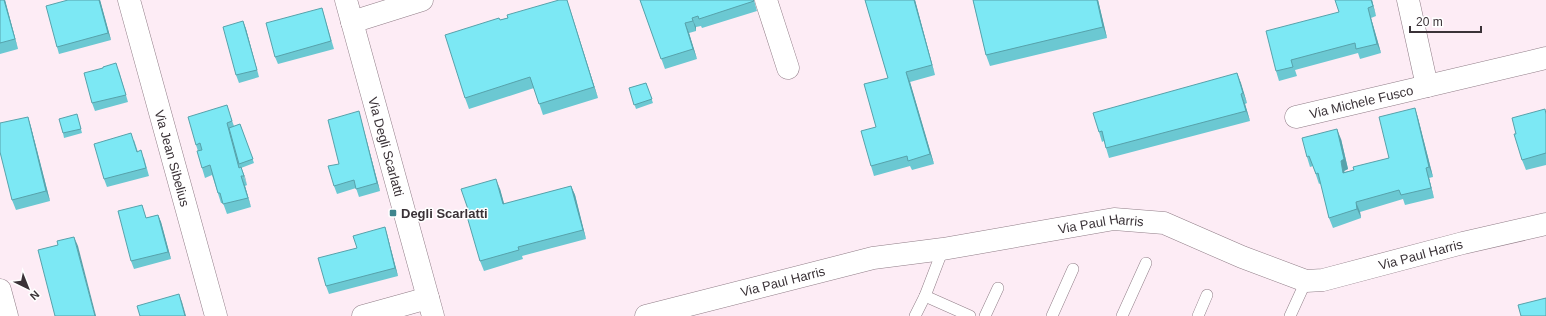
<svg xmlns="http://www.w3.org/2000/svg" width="1546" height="316" font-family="Arial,sans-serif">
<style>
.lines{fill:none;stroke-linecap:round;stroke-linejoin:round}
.service-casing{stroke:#907d87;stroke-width:12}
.minor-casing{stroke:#907d87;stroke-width:23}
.service{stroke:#fff;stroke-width:11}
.minor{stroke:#fff;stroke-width:22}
.wall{fill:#6bc8d2}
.shaded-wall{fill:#57a2ab}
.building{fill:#7ce8f4;stroke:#57a2ab}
.poi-dot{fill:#3f868e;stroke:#fff;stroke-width:1.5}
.labels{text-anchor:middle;stroke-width:3;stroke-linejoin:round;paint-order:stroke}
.street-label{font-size:13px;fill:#3a3237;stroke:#fff}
.poi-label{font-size:13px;font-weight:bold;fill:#3a3237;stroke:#fff;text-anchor:start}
</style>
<rect width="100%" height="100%" fill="#fdecf5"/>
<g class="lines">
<!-- service casing -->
<g class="service-casing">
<g id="service">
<polyline points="925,296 970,316"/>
<polyline points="915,316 925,296 943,249"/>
<polyline points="985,316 998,288"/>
<polyline points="1052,316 1073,269"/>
<polyline points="1122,316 1146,263"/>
<polyline points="1198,316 1207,295"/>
<polyline points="1290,316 1306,281"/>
</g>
</g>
<!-- minor casing -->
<g class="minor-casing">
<g id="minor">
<path id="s1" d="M129,0L216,316"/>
<path id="s2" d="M346,0L433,316"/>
<polyline points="766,0 788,68"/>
<polyline points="1408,0 1427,86"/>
<polyline points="352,22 422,0"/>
<path id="s3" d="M1296,117L1546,58"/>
<polyline points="0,290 7,316"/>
<polyline points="363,316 428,298"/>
<path id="s4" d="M646,316L873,258L943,249L1114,219L1164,223L1242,257L1306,281L1323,280L1463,243L1546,224"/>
</g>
</g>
<!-- service -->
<use href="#service" class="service"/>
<!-- minor -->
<use href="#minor" class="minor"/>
</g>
<!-- wall -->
<g class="wall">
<polygon points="0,0 5,0 18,49 0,54"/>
<polygon points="68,0 100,0 111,40 59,54 57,47"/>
<polygon points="567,0 598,98 543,115 534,88 469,109 465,98 500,20"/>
<polygon points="640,0 754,0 757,11 702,28 701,26 696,27 696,31 689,33 697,59 665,69"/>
<polygon points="865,0 915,0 935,75 910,82 934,164 912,170 910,166 874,176 871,166 876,127 888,78"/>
<polygon points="973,0 1098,0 1107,38 990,66 986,55"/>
<polygon points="1372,0 1376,16 1371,18 1381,53 1360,59 1358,53 1295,70 1297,76 1279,81 1276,71 1339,12"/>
<polygon points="322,8 334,49 278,64 275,57"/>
<polygon points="243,21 246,29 259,77 239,83 236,75"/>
<polygon points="119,71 128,102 95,111 92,103"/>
<polygon points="1237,73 1247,103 1245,104 1250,121 1109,158 1104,141 1102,142 1099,132"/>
<polygon points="646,83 653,103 636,109 629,88"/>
<polygon points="1415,108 1418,118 1433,177 1429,178 1434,198 1405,205 1403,199 1360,212 1361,218 1333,228 1329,218 1321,183 1319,184 1313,166 1310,167 1307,157 1341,139 1348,169 1344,171 1345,172 1354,170 1389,158"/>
<polygon points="1546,113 1546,165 1526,170 1522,160 1516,134"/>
<polygon points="230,115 234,126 240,124 254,163 241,168 247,185 245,186 251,207 227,214 223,203 221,203 212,175 205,178 202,168 198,151 196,145"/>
<polygon points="28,117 31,127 50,201 16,210 12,200"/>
<polygon points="78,118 82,133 64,138 63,133"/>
<polygon points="361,119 380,191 359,197 356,188 337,194 334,186 339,164"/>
<polygon points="134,140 138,152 144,158 149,176 107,187 104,179"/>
<polygon points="571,186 575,195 586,239 522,256 523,259 484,271 480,261 469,212 500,189 504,204"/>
<polygon points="142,205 146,218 158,215 161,222 171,259 134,269 131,261"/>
<polygon points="385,227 387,234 398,276 329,294 326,286 357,248"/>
</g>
<!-- shaded-wall -->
<g class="shaded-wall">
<polygon points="4,0 5,0 18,49 15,39"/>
<polygon points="99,0 100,0 111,40 108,33"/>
<polygon points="567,0 570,9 598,98 594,87"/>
<polygon points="914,0 915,0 935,75 932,65"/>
<polygon points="1097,0 1098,0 1107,38 1103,27"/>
<polygon points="1371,0 1372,0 1376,16 1373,6"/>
<polygon points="1368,8 1371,18 1381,53 1377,44"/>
<polygon points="692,18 696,27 696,31 693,21"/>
<polygon points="243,21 246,29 259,77"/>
<polygon points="685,23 689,33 697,59 693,49"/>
<polygon points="906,72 910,82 934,164 930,154"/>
<polygon points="1237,73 1241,83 1247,103 1243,93"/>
<polygon points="1241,94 1245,104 1250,121 1246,111"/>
<polygon points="1415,108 1418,118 1433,177 1429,167"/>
<polygon points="359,111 361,119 380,191 377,183"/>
<polygon points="28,117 31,127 50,201 46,191"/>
<polygon points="227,123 230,133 242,178 239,168"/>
<polygon points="1337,129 1341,139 1348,169 1344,171 1347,182 1343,173 1341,161"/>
<polygon points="241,167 245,177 247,185"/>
<polygon points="1426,168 1429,178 1434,198 1431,188"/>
<polygon points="241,176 245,186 251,207 248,198"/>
<polygon points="496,179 500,189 507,214 503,204"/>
<polygon points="571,186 575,195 586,239 583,230"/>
<polygon points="1356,202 1360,212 1361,218 1357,209"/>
<polygon points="158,215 161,222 171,259 168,252"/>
<polygon points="385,227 387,234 398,276 395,268"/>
<polygon points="74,237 78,246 96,316 95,316"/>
<polygon points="179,294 182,302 186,316 185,316"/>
</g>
<!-- building -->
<g class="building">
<polygon points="0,0 4,0 15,39 0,43"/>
<polygon points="68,0 99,0 108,33 57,47 46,6"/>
<polygon points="559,0 567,0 594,87 539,104 530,77 465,98 445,35 499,18 500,20 508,18 507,15"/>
<polygon points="640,0 753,0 754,1 699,19 698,16 692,18 693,21 685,23 693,49 661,59"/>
<polygon points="865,0 914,0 932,65 906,72 930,154 908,161 907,156 871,166 861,131 876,127 864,84 888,78"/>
<polygon points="973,0 1097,0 1103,27 986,55"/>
<polygon points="1335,0 1371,0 1373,6 1368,8 1377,44 1356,49 1355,43 1291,60 1293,67 1276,71 1266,31 1339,12"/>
<polygon points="322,8 331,41 275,57 266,23"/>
<polygon points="243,21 257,70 236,75 223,27"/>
<polygon points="116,63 126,95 92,103 84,73 103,68 103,67"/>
<polygon points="1237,73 1243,93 1241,94 1246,111 1106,148 1102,131 1099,132 1093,113"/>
<polygon points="646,83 652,99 634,105 629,88"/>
<polygon points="227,105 232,121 227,123 239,168 241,167 244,176 241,176 248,198 223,204 220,193 218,193 210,165 202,168 197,151 202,150 200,143 196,145 188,117"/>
<polygon points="1415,108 1429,167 1426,168 1431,188 1401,195 1399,190 1356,202 1357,209 1329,218 1318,173 1316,174 1309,156 1307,157 1302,138 1337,129 1344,159 1341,161 1343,173 1354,170 1353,167 1389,158 1379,117"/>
<polygon points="1545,109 1546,114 1546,153 1522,160 1514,134 1516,134 1512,118"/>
<polygon points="359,111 377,183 356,189 354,180 334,186 328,166 339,164 328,120"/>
<polygon points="77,114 81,129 63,133 59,119"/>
<polygon points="28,117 46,191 12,200 0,152 0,123"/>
<polygon points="240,124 253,159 239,164 229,128"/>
<polygon points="131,133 137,152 141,150 146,168 104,179 94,144"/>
<polygon points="496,179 503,204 571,186 583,230 518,247 519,250 480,261 466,213 469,212 461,189"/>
<polygon points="142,205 146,218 158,215 168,252 131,261 118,211"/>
<polygon points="385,227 395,268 326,286 318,258 357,248 353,236"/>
<polygon points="74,237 95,316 55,316 38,250 58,245 57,241"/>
<polygon points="179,294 185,316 140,316 137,306"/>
<polygon points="1546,298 1546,316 1521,316 1518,305"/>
</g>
<!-- markers -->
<rect class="poi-dot" x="389" y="209" width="8" height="8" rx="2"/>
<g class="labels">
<!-- street labels -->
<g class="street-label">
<text dy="5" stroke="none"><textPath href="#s3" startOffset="67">Via Michele Fusco</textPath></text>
<text dy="5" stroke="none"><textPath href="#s2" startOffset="152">Via Degli Scarlatti</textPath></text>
<text dy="5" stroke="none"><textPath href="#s1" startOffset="164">Via Jean Sibelius</textPath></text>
<text dy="5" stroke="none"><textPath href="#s4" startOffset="465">Via Paul Harris</textPath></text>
<text dy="5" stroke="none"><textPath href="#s4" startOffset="800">Via Paul Harris</textPath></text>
<text dy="5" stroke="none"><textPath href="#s4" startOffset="141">Via Paul Harris</textPath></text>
</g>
<!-- poi labels -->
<g class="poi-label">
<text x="401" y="218">Degli Scarlatti</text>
</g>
</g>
<!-- north arrow -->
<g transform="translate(28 288) rotate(137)" stroke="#ffffff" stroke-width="3" paint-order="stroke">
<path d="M0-3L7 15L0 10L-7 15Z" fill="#3a3237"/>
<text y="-6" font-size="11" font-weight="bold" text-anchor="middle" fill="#3a3237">N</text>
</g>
<!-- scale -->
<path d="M1410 26v6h71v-6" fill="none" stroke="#3a3237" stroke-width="2"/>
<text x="1416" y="26" font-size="12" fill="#3a3237" stroke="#ffffff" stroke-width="3" paint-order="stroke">20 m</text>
</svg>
